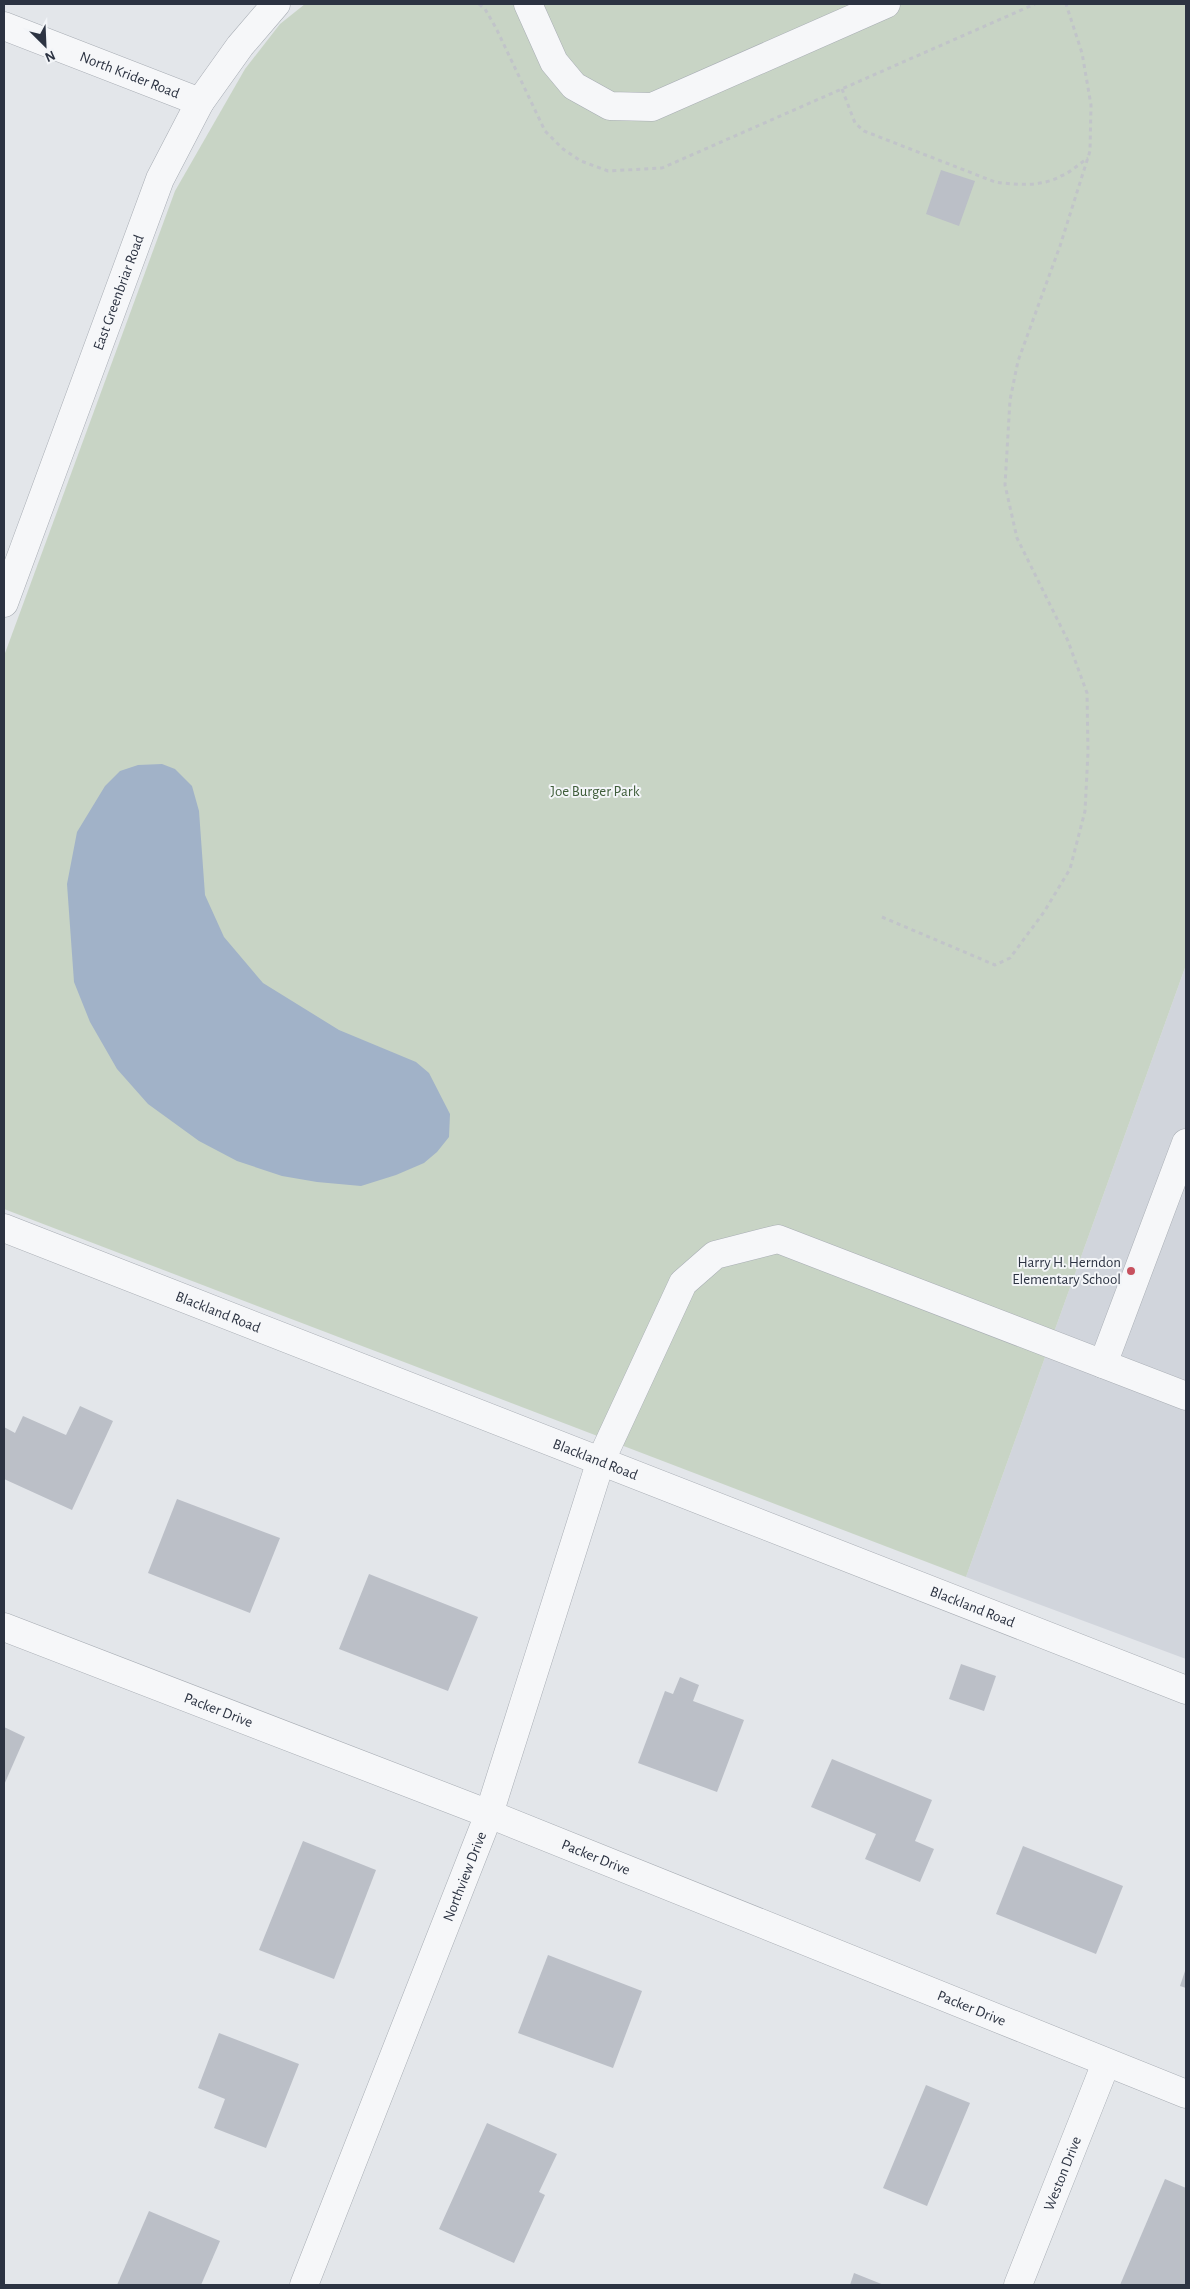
<svg xmlns="http://www.w3.org/2000/svg" width="1190" height="2289" font-family="'Alegreya Sans',sans-serif">
<style>
.built{fill:#d1d5dc}
.green{fill:#c8d4c5}
.water{fill:#a1b2c8}
.building{fill:#bbbfc7}
.lines{fill:none;stroke-linecap:round;stroke-linejoin:round}
.minor-casing{stroke:#a8adb4;stroke-width:29}
.path{stroke:#c1c4c9;stroke-width:3;stroke-dasharray:4 4;stroke-linecap:butt}
.minor{stroke:#f6f7f9;stroke-width:28}
.poi-dot{fill:#c7515e;stroke:#f3f5f8;stroke-width:2}
.labels{text-anchor:middle;stroke-width:4;stroke-linejoin:round;paint-order:stroke}
.street-label{font-size:15px;fill:#2c3342;stroke:#f3f5f8}
.park-label{font-size:15px;fill:#3f5d3a;stroke:#f3f5f8}
.poi-label{font-size:15px;fill:#2c3342;stroke:#f3f5f8;text-anchor:end}
</style>
<rect width="100%" height="100%" fill="#e3e6ea"/>
<!-- built -->
<polygon class="built" points="1186,965 1186,1659 966,1577"/>
<!-- green -->
<polygon class="green" points="305,4 1186,4 1186,965 966,1577 4,1209 4,656 175,191 245,69 280,24"/>
<!-- water -->
<polygon class="water" points="162,764 175,769 192,786 199,811 205,895 224,937 263,983 339,1030 416,1062 429,1073 450,1114 449,1137 437,1152 424,1163 396,1175 361,1186 317,1182 282,1176 237,1161 199,1141 148,1104 117,1069 90,1022 74,982 67,884 77,832 105,786 120,771 138,765"/>
<!-- building -->
<g class="building">
<polygon points="941,170 975,181 959,226 926,214"/>
<polygon points="80,1406 113,1421 72,1510 4,1479 4,1427 15,1433 23,1416 66,1435"/>
<polygon points="177,1499 280,1538 250,1613 148,1573"/>
<polygon points="369,1574 478,1617 448,1691 339,1649"/>
<polygon points="961,1664 996,1676 984,1711 949,1699"/>
<polygon points="680,1677 699,1685 693,1701 744,1720 717,1792 638,1763 665,1691 673,1694"/>
<polygon points="4,1727 25,1737 4,1785"/>
<polygon points="832,1759 932,1800 915,1841 934,1849 920,1882 865,1859 876,1834 811,1807"/>
<polygon points="303,1841 376,1870 334,1979 259,1950"/>
<polygon points="1023,1846 1123,1886 1096,1954 996,1914"/>
<polygon points="548,1955 642,1991 613,2068 518,2033"/>
<polygon points="1186,1968 1186,1988 1180,1986"/>
<polygon points="219,2033 299,2064 266,2148 214,2128 225,2099 198,2088"/>
<polygon points="926,2085 970,2103 927,2206 883,2188"/>
<polygon points="487,2123 557,2154 539,2192 545,2195 514,2263 439,2229"/>
<polygon points="1165,2179 1186,2188 1186,2285 1120,2285"/>
<polygon points="149,2211 220,2241 201,2285 117,2285"/>
<polygon points="854,2273 884,2285 850,2285"/>
</g>
<g class="lines">
<!-- minor casing -->
<g class="minor-casing">
<g id="minor">
<polyline points="528,4 554,62 574,86 610,106 652,107 886,4"/>
<path id="s1" d="M4,26L200,102"/>
<path id="s2" d="M4,603L160,179L200,102L240,46L276,4"/>
<path id="s3" d="M4,1228L1186,1690"/>
<polyline points="1103,1364 1186,1143"/>
<path id="s4" d="M4,1627L489,1814L1186,2094"/>
<path id="s5" d="M304,2285L489,1814L601,1460L683,1283L715,1255L778,1239L1186,1396"/>
<path id="s6" d="M1018,2285L1106,2063"/>
</g>
</g>
<!-- path -->
<g class="path">
<polyline points="479,4 485,9 496,28 545,131 563,149 581,161 608,171 662,168 1035,4"/>
<path d="M842,89L855,123L864,131L995,182C1016,185 1042,187 1061,176C1071,172 1079,164 1088,158"/>
<polyline points="882,917 995,965 1010,958 1044,912 1070,869 1085,811 1088,752 1087,693 1068,641 1017,538 1005,485 1010,400 1018,361 1060,246 1090,151 1091,105 1082,53 1066,4"/>
</g>
<!-- minor -->
<use href="#minor" class="minor"/>
</g>
<!-- markers -->
<circle class="poi-dot" cx="1131" cy="1271" r="5"/>
<g class="labels">
<!-- street labels -->
<g class="street-label">
<text dy="5" stroke="none"><textPath href="#s1" startOffset="135">North Krider Road</textPath></text>
<text dy="5" stroke="none"><textPath href="#s2" startOffset="331">East Greenbriar Road</textPath></text>
<text dy="5" stroke="none"><textPath href="#s3" startOffset="230">Blackland Road</textPath></text>
<text dy="5" stroke="none"><textPath href="#s3" startOffset="635">Blackland Road</textPath></text>
<text dy="5" stroke="none"><textPath href="#s3" startOffset="1040">Blackland Road</textPath></text>
<text dy="5" stroke="none"><textPath href="#s4" startOffset="230">Packer Drive</textPath></text>
<text dy="5" stroke="none"><textPath href="#s4" startOffset="635">Packer Drive</textPath></text>
<text dy="5" stroke="none"><textPath href="#s5" startOffset="439">Northview Drive</textPath></text>
<text dy="5" stroke="none"><textPath href="#s4" startOffset="1040">Packer Drive</textPath></text>
<text dy="5" stroke="none"><textPath href="#s6" startOffset="120">Weston Drive</textPath></text>
</g>
<!-- park labels -->
<g class="park-label">
<text x="595" y="796">Joe Burger Park</text>
</g>
<!-- poi labels -->
<g class="poi-label">
<text x="1121" y="1267">Harry H. Herndon<tspan x="1121" dy="17">Elementary School</tspan></text>
</g>
</g>
<!-- border -->
<rect width="1190" height="2289" fill="none" stroke="#2c3342" stroke-width="10"/>
<!-- north arrow -->
<g transform="translate(45 45) rotate(156)" stroke="#f3f5f8" stroke-width="4" paint-order="stroke">
<path d="M0-4L9 19L0 12L-9 19Z" fill="#2c3342"/>
<text y="-8" font-size="14" font-weight="bold" text-anchor="middle" fill="#2c3342">N</text>
</g>
</svg>
